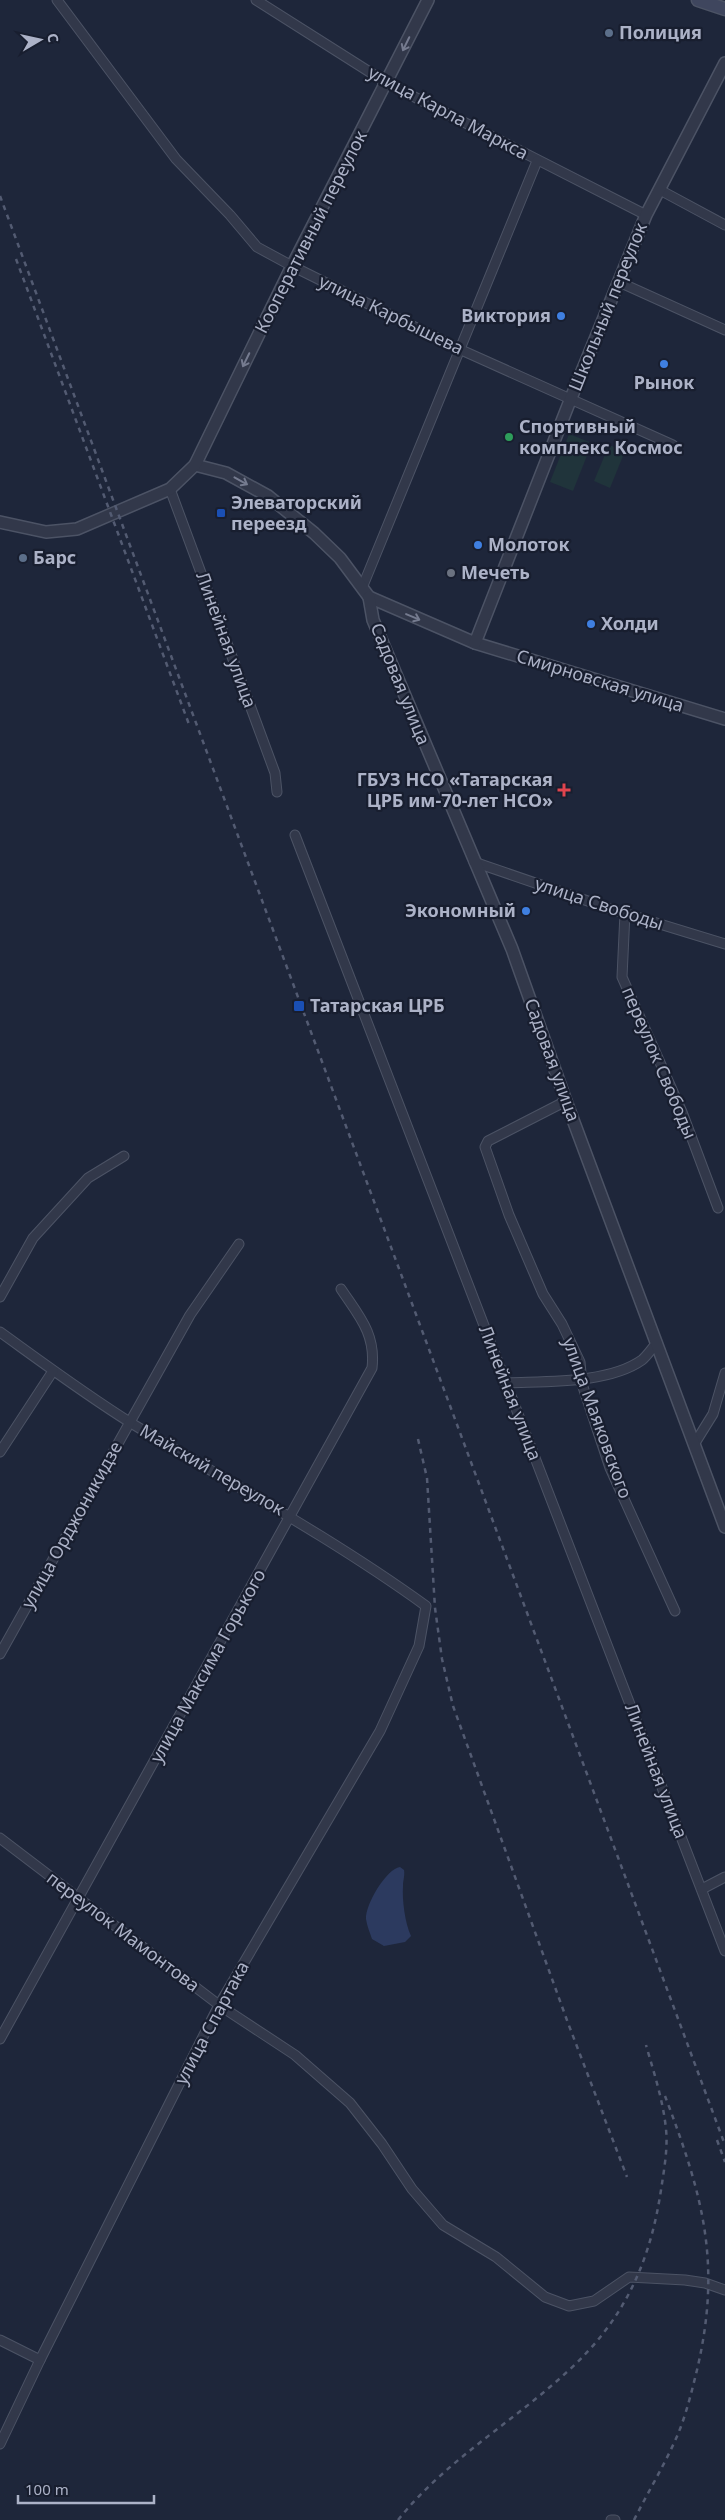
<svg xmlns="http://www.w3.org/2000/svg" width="725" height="2520" font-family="'Noto Sans',sans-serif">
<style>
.green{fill:#20343b}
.water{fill:#2c3a5f}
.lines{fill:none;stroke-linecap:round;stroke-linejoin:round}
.minor-casing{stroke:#4c5365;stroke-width:11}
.tertiary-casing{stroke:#4c5365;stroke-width:14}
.secondary-casing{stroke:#4c5365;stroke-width:15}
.minor{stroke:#32384a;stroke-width:9}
.tertiary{stroke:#32384a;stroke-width:11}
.secondary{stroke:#3f465e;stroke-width:12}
.rail{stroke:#535b72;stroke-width:2.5;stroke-dasharray:5 5;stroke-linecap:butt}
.oneway{stroke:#757b8f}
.service-dot{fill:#5c6f8a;stroke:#181e2f;stroke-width:2}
.shop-dot{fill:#3f7fe0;stroke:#181e2f;stroke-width:2}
.leisure-dot{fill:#2e9e5b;stroke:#181e2f;stroke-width:2}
.transit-dot{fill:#1a4fb4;stroke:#181e2f;stroke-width:2}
.worship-dot{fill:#6b7280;stroke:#181e2f;stroke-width:2}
.health-dot{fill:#e0444e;stroke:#181e2f;stroke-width:2}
.labels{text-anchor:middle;stroke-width:4.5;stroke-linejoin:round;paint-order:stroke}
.poi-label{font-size:18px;font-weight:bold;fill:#acb2c7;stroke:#181e2f;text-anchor:start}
.street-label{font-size:18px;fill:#acb2c7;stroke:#181e2f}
</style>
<rect width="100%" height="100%" fill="#1e263a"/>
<!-- green -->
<g class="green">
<polygon points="569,434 592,443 573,491 550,482"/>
<polygon points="609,445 625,451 610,488 594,481"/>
</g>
<!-- water -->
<path class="water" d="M400,1867L404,1870C405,1876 403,1880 403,1886C402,1900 405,1923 411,1936L405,1942L384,1946L372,1939C370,1933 367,1926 366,1919C365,1905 386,1869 400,1867Z"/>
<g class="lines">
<!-- minor casing -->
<g class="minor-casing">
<g id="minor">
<polyline points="57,0 176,159 230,215 257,247 292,266 459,349 673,445"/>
<polyline points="256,0 387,83 646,215"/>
<polyline points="660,190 725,225"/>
<polyline points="619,282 725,330"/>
<polyline points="170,489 275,773 277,792"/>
<polyline points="362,588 537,161"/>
<polyline points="295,835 725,1951"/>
<polyline points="474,862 614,910 725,944"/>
<polyline points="625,913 622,977 682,1112 718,1208"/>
<polyline points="566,1101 488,1141 485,1147 509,1215 543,1294 562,1324 580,1362 582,1384 610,1468 675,1611"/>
<polyline points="0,1297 33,1238 88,1178 124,1156"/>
<path d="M0,1332C43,1363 86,1395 131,1423C230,1483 332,1538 426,1606L419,1646L380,1731L219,2005L40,2360L0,2444"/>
<path d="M506,1383C545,1381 608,1384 642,1360C647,1356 652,1348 657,1343"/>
<polyline points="695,1443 713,1414 725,1373"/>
<polyline points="0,1452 53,1371"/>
<polyline points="0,1654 190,1315 239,1244"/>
<polyline points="0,1838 219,2005 295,2055 350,2103 382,2144 412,2189 443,2225 496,2257 545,2297 569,2306 594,2301 629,2277 685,2280 705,2283 725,2290"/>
<polyline points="702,1889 725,1877"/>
<path d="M0,2039L372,1368C376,1334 359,1316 341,1289"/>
<polyline points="0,2340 40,2360"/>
<polyline points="611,2520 615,2520"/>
</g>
</g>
<!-- tertiary casing -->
<g class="tertiary-casing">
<g id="tertiary">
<polyline points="195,465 226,473 268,496 314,533 340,558 369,597 475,643 725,719"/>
<polyline points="0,522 46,532 77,529 170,489 195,465 292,266 428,0"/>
<polyline points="369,597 373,620 512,949 566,1101 725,1527"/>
<polyline points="475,643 571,398 646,215 725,63"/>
</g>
</g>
<!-- secondary casing -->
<g class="secondary-casing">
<polyline id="secondary" points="698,0 725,9"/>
</g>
<!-- minor -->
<use href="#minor" class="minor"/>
<!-- tertiary -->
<use href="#tertiary" class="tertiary"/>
<!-- secondary -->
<use href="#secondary" class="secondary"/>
<!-- rail -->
<g class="rail">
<polyline points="0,196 725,2145"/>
<polyline points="16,259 190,727"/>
<polyline points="418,1439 427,1478 435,1608 442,1659 453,1706 568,2023 627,2177"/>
<polyline points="717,2140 725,2162"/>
<path d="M398,2520C445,2461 513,2422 568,2371C624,2320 650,2263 661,2190C664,2170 668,2149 666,2129C663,2100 654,2073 646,2045"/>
<path d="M634,2520C647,2494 662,2469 674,2443C685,2420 691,2394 697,2370C722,2263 703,2196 665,2096"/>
</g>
</g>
<!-- one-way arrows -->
<defs><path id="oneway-shaft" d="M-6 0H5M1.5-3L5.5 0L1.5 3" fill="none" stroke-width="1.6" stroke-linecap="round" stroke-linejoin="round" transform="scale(1.25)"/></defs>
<g class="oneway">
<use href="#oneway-shaft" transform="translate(406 44) rotate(116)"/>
<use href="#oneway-shaft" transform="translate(246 360) rotate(116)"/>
<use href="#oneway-shaft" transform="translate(241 481) rotate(29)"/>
<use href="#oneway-shaft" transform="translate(413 617) rotate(23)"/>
</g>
<!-- markers -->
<g class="service-dot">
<circle cx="609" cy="33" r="5"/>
<circle cx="23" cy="558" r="5"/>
</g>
<g class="shop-dot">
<circle cx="561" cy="316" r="5"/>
<circle cx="664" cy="364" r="5"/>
<circle cx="478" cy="545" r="5"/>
<circle cx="591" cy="624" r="5"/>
<circle cx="526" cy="911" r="5"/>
</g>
<circle class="leisure-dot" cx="509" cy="437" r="5"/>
<g class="transit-dot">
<rect x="216" y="508" width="10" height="10" rx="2.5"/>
<rect x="293" y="1000" width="12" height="12" rx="2.5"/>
</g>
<circle class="worship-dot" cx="451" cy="573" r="5"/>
<path class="health-dot" d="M561.5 782.5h5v5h5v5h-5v5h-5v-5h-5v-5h5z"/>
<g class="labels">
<!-- poi labels -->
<g class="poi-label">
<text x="619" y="39">Полиция</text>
<text x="551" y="322" text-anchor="end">Виктория</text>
<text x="664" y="389" text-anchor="middle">Рынок</text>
<text x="519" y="433">Спортивный<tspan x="519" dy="21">комплекс Космос</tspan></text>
<text x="231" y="509">Элеваторский<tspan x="231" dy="21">переезд</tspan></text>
<text x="488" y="551">Молоток</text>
<text x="33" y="564">Барс</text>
<text x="461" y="579">Мечеть</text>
<text x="601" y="630">Холди</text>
<text x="553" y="786" text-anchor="end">ГБУЗ НСО «Татарская<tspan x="553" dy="21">ЦРБ им-70-лет НСО»</tspan></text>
<text x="516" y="917" text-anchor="end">Экономный</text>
<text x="310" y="1012">Татарская ЦРБ</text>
</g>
<!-- street labels -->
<g class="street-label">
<text transform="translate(448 113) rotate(28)" y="6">улица Карла Маркса</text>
<text transform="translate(311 232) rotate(-63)" y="6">Кооперативный переулок</text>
<text transform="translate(608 307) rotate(-68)" y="6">Школьный переулок</text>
<text transform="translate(391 315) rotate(26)" y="6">улица Карбышева</text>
<text transform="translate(226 640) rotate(70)" y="6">Линейная улица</text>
<text transform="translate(600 681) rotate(17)" y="6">Смирновская улица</text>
<text transform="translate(400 684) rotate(68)" y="6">Садовая улица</text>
<text transform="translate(599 904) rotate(18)" y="6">улица Свободы</text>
<text transform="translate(552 1060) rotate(70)" y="6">Садовая улица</text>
<text transform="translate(659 1063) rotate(67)" y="6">переулок Свободы</text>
<text transform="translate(510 1393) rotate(69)" y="6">Линейная улица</text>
<text transform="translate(597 1418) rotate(70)" y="6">улица Маяковского</text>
<text transform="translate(212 1470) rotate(30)" y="6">Майский переулок</text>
<text transform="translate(72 1525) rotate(-61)" y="6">улица Орджоникидзе</text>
<text transform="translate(208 1666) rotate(-61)" y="6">улица Максима Горького</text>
<text transform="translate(656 1771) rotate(69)" y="6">Линейная улица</text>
<text transform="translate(123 1932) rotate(37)" y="6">переулок Мамонтова</text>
<text transform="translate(212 2023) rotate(-62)" y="6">улица Спартака</text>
</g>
</g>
<!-- north arrow -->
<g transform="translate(40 40) rotate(81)" stroke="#181e2f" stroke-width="4" paint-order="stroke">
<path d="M0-4L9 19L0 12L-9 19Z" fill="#acb2c7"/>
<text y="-8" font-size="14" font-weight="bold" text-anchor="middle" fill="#acb2c7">С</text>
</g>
<!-- scale -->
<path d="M18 2495v8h136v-8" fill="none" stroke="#acb2c7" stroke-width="2.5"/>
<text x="25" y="2495" font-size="15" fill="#acb2c7" stroke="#181e2f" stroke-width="4" paint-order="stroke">100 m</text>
</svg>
